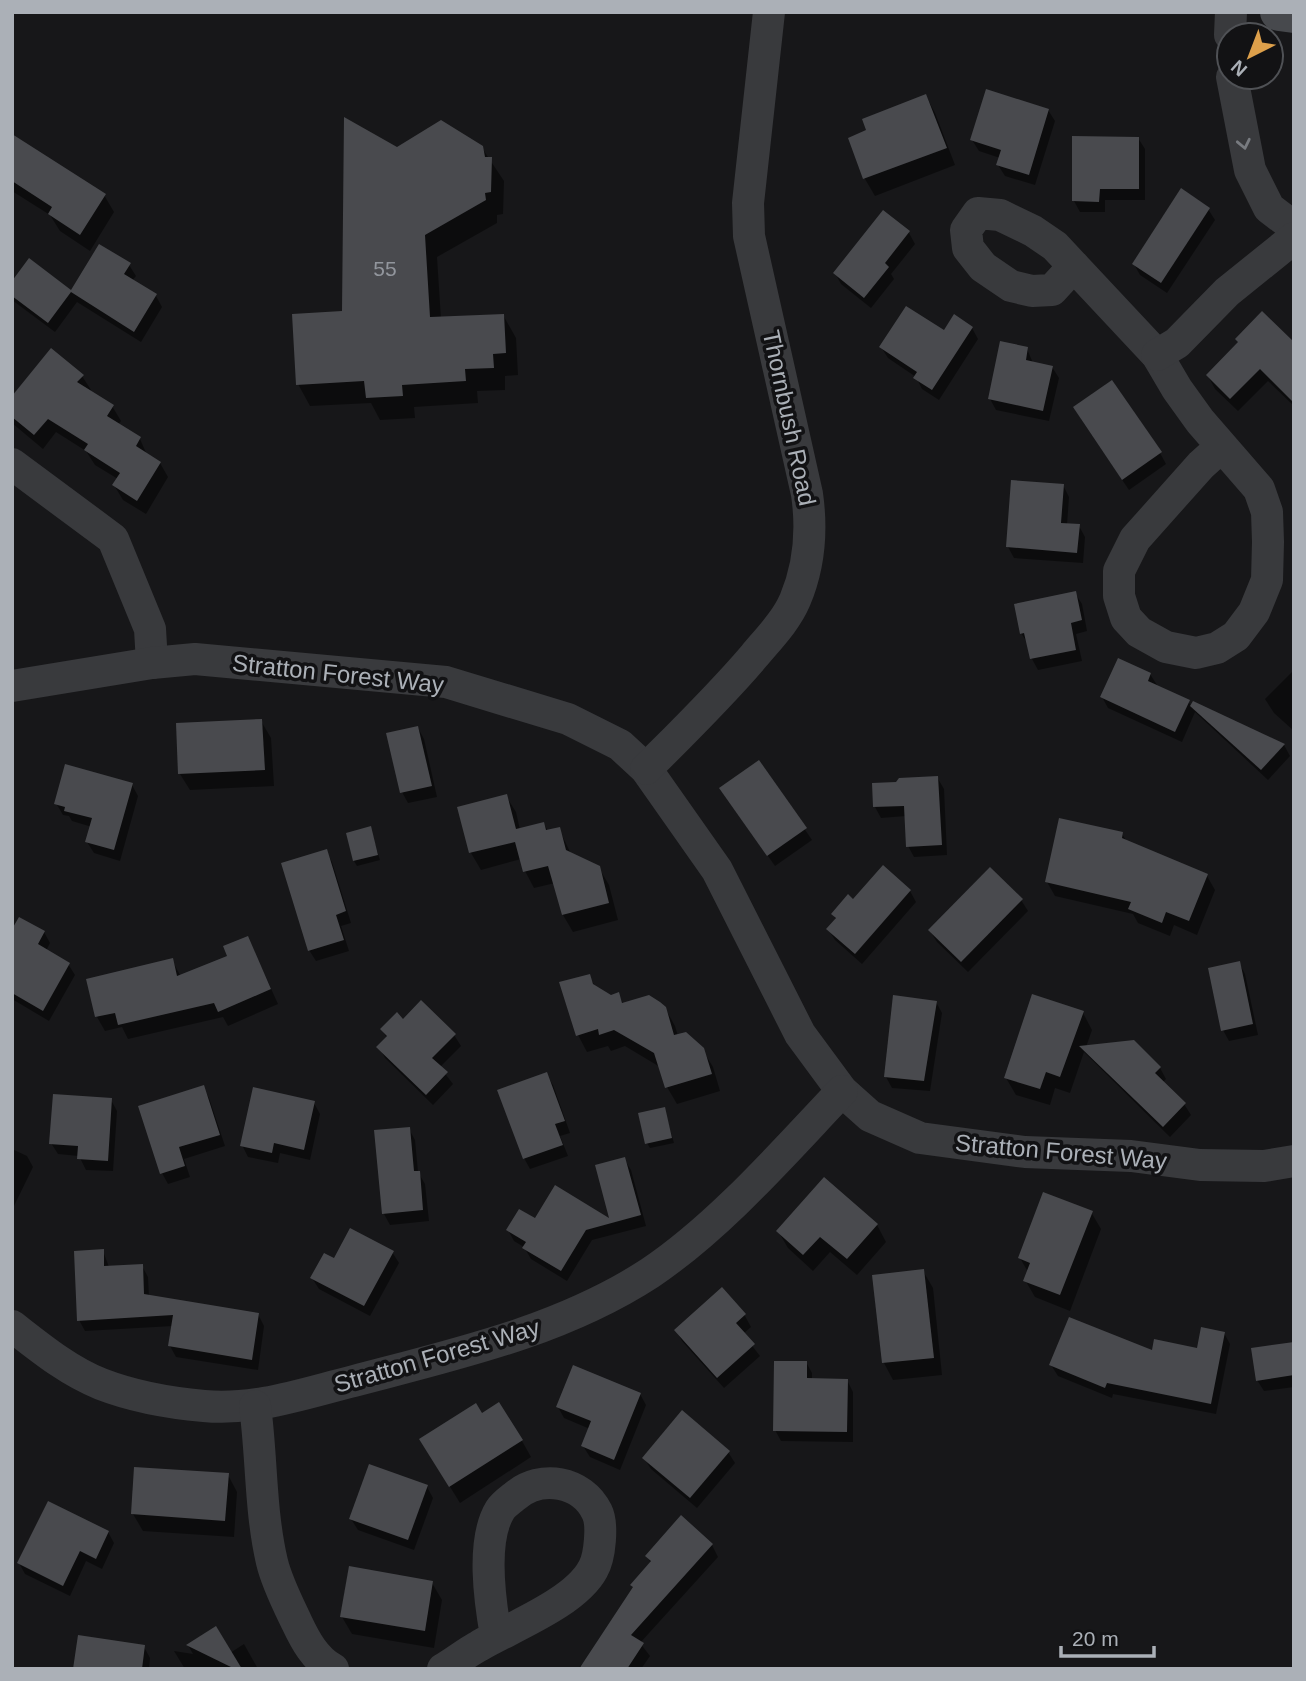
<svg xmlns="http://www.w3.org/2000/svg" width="1306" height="1681" font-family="Helvetica,sans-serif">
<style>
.shadow{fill:#0007}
.building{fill:#494a4e}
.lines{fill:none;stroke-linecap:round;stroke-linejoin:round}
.minor{stroke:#393a3d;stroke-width:32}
.secondary{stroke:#47494d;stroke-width:38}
.oneway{stroke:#787b80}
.labels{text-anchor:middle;stroke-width:7;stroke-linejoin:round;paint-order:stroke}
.number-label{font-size:21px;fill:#92969d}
.street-label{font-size:24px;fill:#abb0b7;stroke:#121214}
</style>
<rect width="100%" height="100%" fill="#171719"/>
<!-- shadow -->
<g class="shadow">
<polygon points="926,96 935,113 955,165 875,196 865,179 850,139 869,131"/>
<polygon points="1048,110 1055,121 1035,185 1005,176 998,165 1000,158 979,151 972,140"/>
<polygon points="12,136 104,195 114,212 90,251 60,231 50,215 12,191"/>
<polygon points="1138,138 1145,149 1145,200 1105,200 1105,212 1080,212 1074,201"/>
<polygon points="482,148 504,181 503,214 497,215 497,223 437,257 441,319 503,315 516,338 518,375 505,376 505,390 477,391 478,403 414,407 415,418 380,420 371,403 310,406 298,384 344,313 398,149"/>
<polygon points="1208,209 1215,220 1167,293 1140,275 1134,264"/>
<polygon points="883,212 909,233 915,244 891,274 894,279 871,308 841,284 835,273"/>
<polygon points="100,246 129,265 136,276 132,281 156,296 162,307 141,342 77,302 55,332 12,300 12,284 29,261 72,292"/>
<polygon points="972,328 978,339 939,400 922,389 916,377 888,358 881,347 944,332"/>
<polygon points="1294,344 1294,406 1268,381 1238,411 1215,389 1208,376"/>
<polygon points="1027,349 1033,363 1052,367 1059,378 1049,421 996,410 990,399"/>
<polygon points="82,376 91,390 89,392 112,406 121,421 118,425 140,439 147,455 160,463 168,477 146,514 123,500 114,485 118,479 95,465 86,451 56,432 43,449 12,423 12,399"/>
<polygon points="1081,419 1160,453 1166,464 1129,490"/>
<polygon points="1063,485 1069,497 1067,525 1079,526 1085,537 1083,563 1014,558 1008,547"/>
<polygon points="1075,593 1082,604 1087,631 1076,634 1082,661 1038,670 1032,659 1028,644 1021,633"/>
<polygon points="1294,670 1294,731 1274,713 1265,699"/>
<polygon points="1150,674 1157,685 1188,701 1191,706 1284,745 1290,756 1268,780 1195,712 1182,742 1108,708 1102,697"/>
<polygon points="261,721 271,738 274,786 190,790 180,774"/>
<polygon points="418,728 424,739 437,797 408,803 402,792"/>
<polygon points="759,762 812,840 775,866 728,799"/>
<polygon points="937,777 944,789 947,855 914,857 908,846 906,816 881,818 875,807"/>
<polygon points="132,785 138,796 120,861 94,853 87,842 92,827 72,821 69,816 63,815 56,803"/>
<polygon points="506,796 516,812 520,830 544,824 548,831 559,829 571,854 599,868 609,885 618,920 573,932 563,915 555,883 534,888 525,871 521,859 481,870 471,853 459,808"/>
<polygon points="370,828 380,860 357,866 354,861"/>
<polygon points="1122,834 1127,842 1207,876 1215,890 1197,935 1174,925 1170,936 1138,923 1133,914 1055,896 1047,882"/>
<polygon points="326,851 332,862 351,923 341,926 349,951 316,961 309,950"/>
<polygon points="883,867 910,891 916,902 862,964 835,940 828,929 836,920 833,914 853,901"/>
<polygon points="1021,900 1028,911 968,972 937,942 930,931"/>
<polygon points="44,932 50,943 46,951 68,964 75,975 49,1021 12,999 12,933"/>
<polygon points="248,938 278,1004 228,1026 223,1017 128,1039 122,1027 105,1031 97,1017 172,960 181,977 229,957"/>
<polygon points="1239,963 1245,974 1258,1035 1229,1041 1223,1030"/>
<polygon points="589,976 596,988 611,997 618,995 624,1005 665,1008 675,1026 678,1036 702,1049 713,1067 720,1091 677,1104 667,1087 660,1067 625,1046 611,1051 608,1046 587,1052 578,1035"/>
<polygon points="936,1002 942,1013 930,1091 892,1088 886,1077"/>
<polygon points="1083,1013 1092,1030 1086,1047 1160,1068 1166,1079 1162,1083 1184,1104 1191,1115 1170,1137 1084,1052 1070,1093 1055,1088 1050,1105 1016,1095 1006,1078"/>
<polygon points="403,1021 454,1035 461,1046 440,1067 453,1084 433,1105 385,1058 379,1047 387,1038 382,1030"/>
<polygon points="546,1074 553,1085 570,1133 560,1136 568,1156 530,1169 524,1158"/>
<polygon points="203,1087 209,1098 225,1146 184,1159 190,1177 168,1184 162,1173"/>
<polygon points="111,1100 117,1111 113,1171 86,1170 79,1156 58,1154 51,1143"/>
<polygon points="314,1103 320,1114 310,1160 280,1153 278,1163 248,1157 242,1145"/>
<polygon points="664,1109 674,1143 650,1148 647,1143"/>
<polygon points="409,1129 415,1140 418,1172 425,1184 429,1221 390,1225 384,1214"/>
<polygon points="12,1149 27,1156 33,1167 12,1210"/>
<polygon points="624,1159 631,1170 646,1226 592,1240 567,1281 531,1259 524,1247 514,1241 508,1230 535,1221 612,1221"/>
<polygon points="1091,1212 1101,1229 1070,1311 1035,1297 1025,1280 1028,1272 1020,1258"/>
<polygon points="877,1225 886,1242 857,1275 830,1252 813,1271 788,1248 778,1231"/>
<polygon points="103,1251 109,1267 142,1266 148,1277 149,1297 258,1314 264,1326 258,1370 176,1357 170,1346 173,1326 85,1331 79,1320"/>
<polygon points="392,1252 399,1263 370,1316 319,1289 312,1278 334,1261"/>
<polygon points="923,1271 933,1288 942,1375 893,1380 884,1363 874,1276"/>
<polygon points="722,1289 745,1316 751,1327 743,1334 760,1356 724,1388 682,1341 676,1330"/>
<polygon points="1224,1333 1230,1344 1216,1414 1113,1394 1112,1398 1058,1376 1051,1365 1153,1353 1199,1350"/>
<polygon points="1294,1344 1294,1387 1264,1391 1257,1380"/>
<polygon points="806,1362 812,1373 812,1380 847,1380 853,1392 853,1442 781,1441 775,1430"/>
<polygon points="640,1394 646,1405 620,1470 590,1457 583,1446 590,1429 564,1418 558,1407"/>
<polygon points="482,1415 522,1441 531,1457 460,1503 431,1456"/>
<polygon points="728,1452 735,1463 697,1508 651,1469 644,1458"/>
<polygon points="228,1475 237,1492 234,1537 143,1531 133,1514"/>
<polygon points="427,1487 433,1498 414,1550 358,1530 351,1519"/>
<polygon points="681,1518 712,1545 718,1557 640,1643 650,1656 641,1669 577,1669 584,1663 651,1563 647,1556"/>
<polygon points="108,1532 114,1543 102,1569 86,1561 70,1596 25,1574 19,1563"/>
<polygon points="432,1583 442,1600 434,1648 352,1634 342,1617"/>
<polygon points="244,1644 258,1669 185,1669 174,1651 193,1654 188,1645 230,1653"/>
<polygon points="144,1647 150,1658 149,1669 75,1669"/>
</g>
<!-- building -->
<g class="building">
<polygon points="986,89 1049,109 1029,175 996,165 1001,150 970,140"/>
<polygon points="926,94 947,148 863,179 848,138 866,130 862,119"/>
<polygon points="344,117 397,147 441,120 483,146 485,157 492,157 491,192 485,193 486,200 425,235 430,317 504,314 506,353 493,354 494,368 465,369 466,381 402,385 403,396 366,398 364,381 296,385 292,314 342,311"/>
<polygon points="12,134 106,194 80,235 48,214 52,207 12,181"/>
<polygon points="1072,136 1139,137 1139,189 1100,189 1099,202 1072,201"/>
<polygon points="1181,188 1210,208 1161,283 1132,264"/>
<polygon points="883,210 910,231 885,263 889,267 864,298 833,273"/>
<polygon points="99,244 131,263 124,274 157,294 134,332 71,292 48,323 12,296 12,281 29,258 71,290"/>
<polygon points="906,306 944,330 954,314 973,327 932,390 913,378 917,372 879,347"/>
<polygon points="1262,311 1294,342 1294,403 1260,369 1230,399 1206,375 1238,342 1235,339"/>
<polygon points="1000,341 1028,347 1026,360 1053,366 1043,411 988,399"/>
<polygon points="51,348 84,375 77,382 114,405 107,416 141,437 136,446 161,462 137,501 112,485 120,473 84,450 88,444 48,419 34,435 12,417 12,396"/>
<polygon points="1112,380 1162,452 1122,480 1073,407"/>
<polygon points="1011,480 1064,484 1061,523 1080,524 1077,553 1006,547"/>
<polygon points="1076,591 1082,620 1071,623 1076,650 1030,659 1024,633 1020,634 1014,604"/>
<polygon points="1118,658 1151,673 1148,681 1190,700 1175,732 1100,697"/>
<polygon points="1193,701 1285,744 1261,770 1190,706"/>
<polygon points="262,719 265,770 178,774 176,723"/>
<polygon points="418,726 432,786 400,793 386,733"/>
<polygon points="759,760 807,828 767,856 719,788"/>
<polygon points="65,764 133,783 114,850 85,842 92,818 64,811 65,807 54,804"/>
<polygon points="938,776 942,845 906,847 904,806 873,807 872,783 896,782 899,778"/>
<polygon points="507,794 516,829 544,822 546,830 560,827 566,850 600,866 609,903 562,915 548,866 523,872 515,842 469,853 457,807"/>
<polygon points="1059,818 1123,832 1122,838 1208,874 1189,921 1166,912 1162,923 1128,909 1131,902 1045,882"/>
<polygon points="371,826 378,855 353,861 346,833"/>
<polygon points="327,849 346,911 336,915 344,940 308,951 281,863"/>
<polygon points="883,865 911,890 855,954 826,929 836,918 831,914 848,894 853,899"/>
<polygon points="990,867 1023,899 961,962 928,930"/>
<polygon points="19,917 45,931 38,944 70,963 43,1011 12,993 12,929"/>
<polygon points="248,936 271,989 218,1012 214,1003 118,1025 115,1013 95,1017 86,979 173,958 177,976 227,956 223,946"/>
<polygon points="1240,961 1253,1024 1221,1031 1208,968"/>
<polygon points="590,974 593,984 611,995 619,992 622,1003 649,995 660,1002 666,1007 674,1035 686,1032 704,1048 712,1074 665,1088 654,1053 614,1030 599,1035 598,1029 576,1036 559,982"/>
<polygon points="1032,994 1084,1011 1060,1077 1046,1072 1040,1089 1004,1078"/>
<polygon points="893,995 937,1001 924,1081 884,1077"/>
<polygon points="421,1000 456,1034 432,1058 448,1072 426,1095 376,1047 387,1036 380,1029 397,1012 403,1019"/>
<polygon points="1134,1040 1161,1067 1155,1073 1186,1103 1163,1127 1079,1046"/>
<polygon points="547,1072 565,1121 555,1124 563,1145 523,1159 497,1090"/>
<polygon points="204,1085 220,1135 179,1147 185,1166 160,1174 138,1106"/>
<polygon points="253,1087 315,1101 304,1150 274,1143 272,1153 240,1146"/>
<polygon points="53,1094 112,1098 108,1161 77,1159 78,1146 49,1144"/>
<polygon points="665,1107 672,1138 645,1144 638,1113"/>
<polygon points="410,1127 414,1171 420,1171 423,1210 382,1214 374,1130"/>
<polygon points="625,1157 641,1215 586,1230 561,1271 522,1248 526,1242 506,1230 519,1209 535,1218 555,1185 609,1218 595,1165"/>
<polygon points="824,1177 878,1224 847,1259 820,1237 803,1255 776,1231"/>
<polygon points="1043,1192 1093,1211 1060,1295 1023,1281 1030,1263 1018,1258"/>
<polygon points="350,1228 394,1251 364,1306 310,1278 324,1253 334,1258"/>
<polygon points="104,1249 104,1266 143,1264 144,1294 259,1313 252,1360 168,1346 173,1315 77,1321 74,1251"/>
<polygon points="924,1269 934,1358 882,1363 872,1275"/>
<polygon points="722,1287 746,1314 736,1323 755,1344 717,1378 674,1330"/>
<polygon points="1069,1317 1152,1350 1154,1339 1197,1348 1201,1327 1225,1332 1211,1404 1107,1383 1105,1388 1049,1365"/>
<polygon points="1294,1342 1294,1375 1256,1381 1251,1348"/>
<polygon points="774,1361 807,1361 807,1378 848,1379 847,1432 773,1431"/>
<polygon points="573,1365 641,1393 614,1460 581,1446 591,1421 556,1407"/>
<polygon points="499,1402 523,1440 449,1487 419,1439 476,1403 482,1413"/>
<polygon points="682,1410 730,1451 690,1498 642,1458"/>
<polygon points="369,1464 428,1485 408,1540 349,1519"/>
<polygon points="134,1467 229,1473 225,1521 131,1514"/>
<polygon points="48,1501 109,1531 96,1559 80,1551 63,1586 17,1563"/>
<polygon points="681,1515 713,1544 631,1635 644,1643 627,1669 579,1669 633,1587 630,1585 651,1561 645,1556"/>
<polygon points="349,1566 433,1581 425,1631 340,1617"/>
<polygon points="216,1626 242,1669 235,1669 186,1645"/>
<polygon points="78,1635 145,1645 142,1669 73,1669"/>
</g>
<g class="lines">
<!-- minor -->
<g class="minor">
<polyline points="1230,35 1231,12"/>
<polyline points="1232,77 1250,170 1269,208 1294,227"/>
<polyline points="1074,266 1052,290 1032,291 1011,286 983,267 968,248 966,230 978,213 1000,215 1033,231 1055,246 1157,355 1177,389 1200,421 1259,489 1267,512 1268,542 1267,580 1254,612 1236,636 1217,648 1196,653 1166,647 1139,632 1126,618 1119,596 1119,571 1135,539 1201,465 1221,447"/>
<polyline points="1157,355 1177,343 1227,292 1294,238"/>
<polyline points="12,464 113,539 150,629 152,663"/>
<polyline points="12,686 152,663 195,659 446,682 568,719 620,745 646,769 717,870 800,1034 842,1091 870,1116 920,1138 1025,1152 1131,1156 1200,1165 1264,1166 1294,1161"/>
<path d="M646,769C683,732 720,696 754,656C769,638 786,621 795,600C809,567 812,529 807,494L749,236L748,203L769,12"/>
<path d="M12,1326C39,1347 68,1371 101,1384C132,1396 170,1403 204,1406C255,1411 305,1393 354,1381C456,1354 561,1331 650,1273C720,1226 784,1152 842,1091"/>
<path d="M255,1406C262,1458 260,1511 272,1562C277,1583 288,1604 297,1623C305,1640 315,1659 333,1669"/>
<path d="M443,1669C455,1662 466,1653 479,1646C511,1627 575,1603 593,1569C600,1557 603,1524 597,1512C582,1481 541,1474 515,1496C510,1500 503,1505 500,1510C481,1541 490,1602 496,1636"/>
</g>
<!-- secondary -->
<polyline class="secondary" points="1279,12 1294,14"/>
</g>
<!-- one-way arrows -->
<defs><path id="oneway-chevron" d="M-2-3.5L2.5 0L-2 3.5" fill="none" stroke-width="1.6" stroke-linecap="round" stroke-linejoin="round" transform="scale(1.75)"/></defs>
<use class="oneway" href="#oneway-chevron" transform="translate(1244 144) rotate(78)"/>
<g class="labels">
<!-- number labels -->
<g class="number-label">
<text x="385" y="276">55</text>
</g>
<!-- street labels -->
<g class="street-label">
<text transform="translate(789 418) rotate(78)" y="8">Thornbush Road</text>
<text transform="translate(338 674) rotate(6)" y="8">Stratton Forest Way</text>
<text transform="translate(1061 1152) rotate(5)" y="8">Stratton Forest Way</text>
<text transform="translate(437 1356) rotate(-16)" y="8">Stratton Forest Way</text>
</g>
</g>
<!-- border -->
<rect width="1306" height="1681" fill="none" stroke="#abb0b7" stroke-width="28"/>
<!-- north arrow -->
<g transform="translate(1250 56) rotate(222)"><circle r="33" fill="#121214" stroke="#4f5155" stroke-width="2"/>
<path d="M0-5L12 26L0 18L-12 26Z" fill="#dda04b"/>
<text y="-10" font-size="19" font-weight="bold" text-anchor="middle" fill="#abb0b7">N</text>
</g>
<!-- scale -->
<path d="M1061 1646v10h93v-10" fill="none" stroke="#abb0b7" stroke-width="3.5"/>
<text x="1072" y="1646" font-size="21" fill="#abb0b7" stroke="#121214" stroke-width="5" paint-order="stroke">20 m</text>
</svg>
